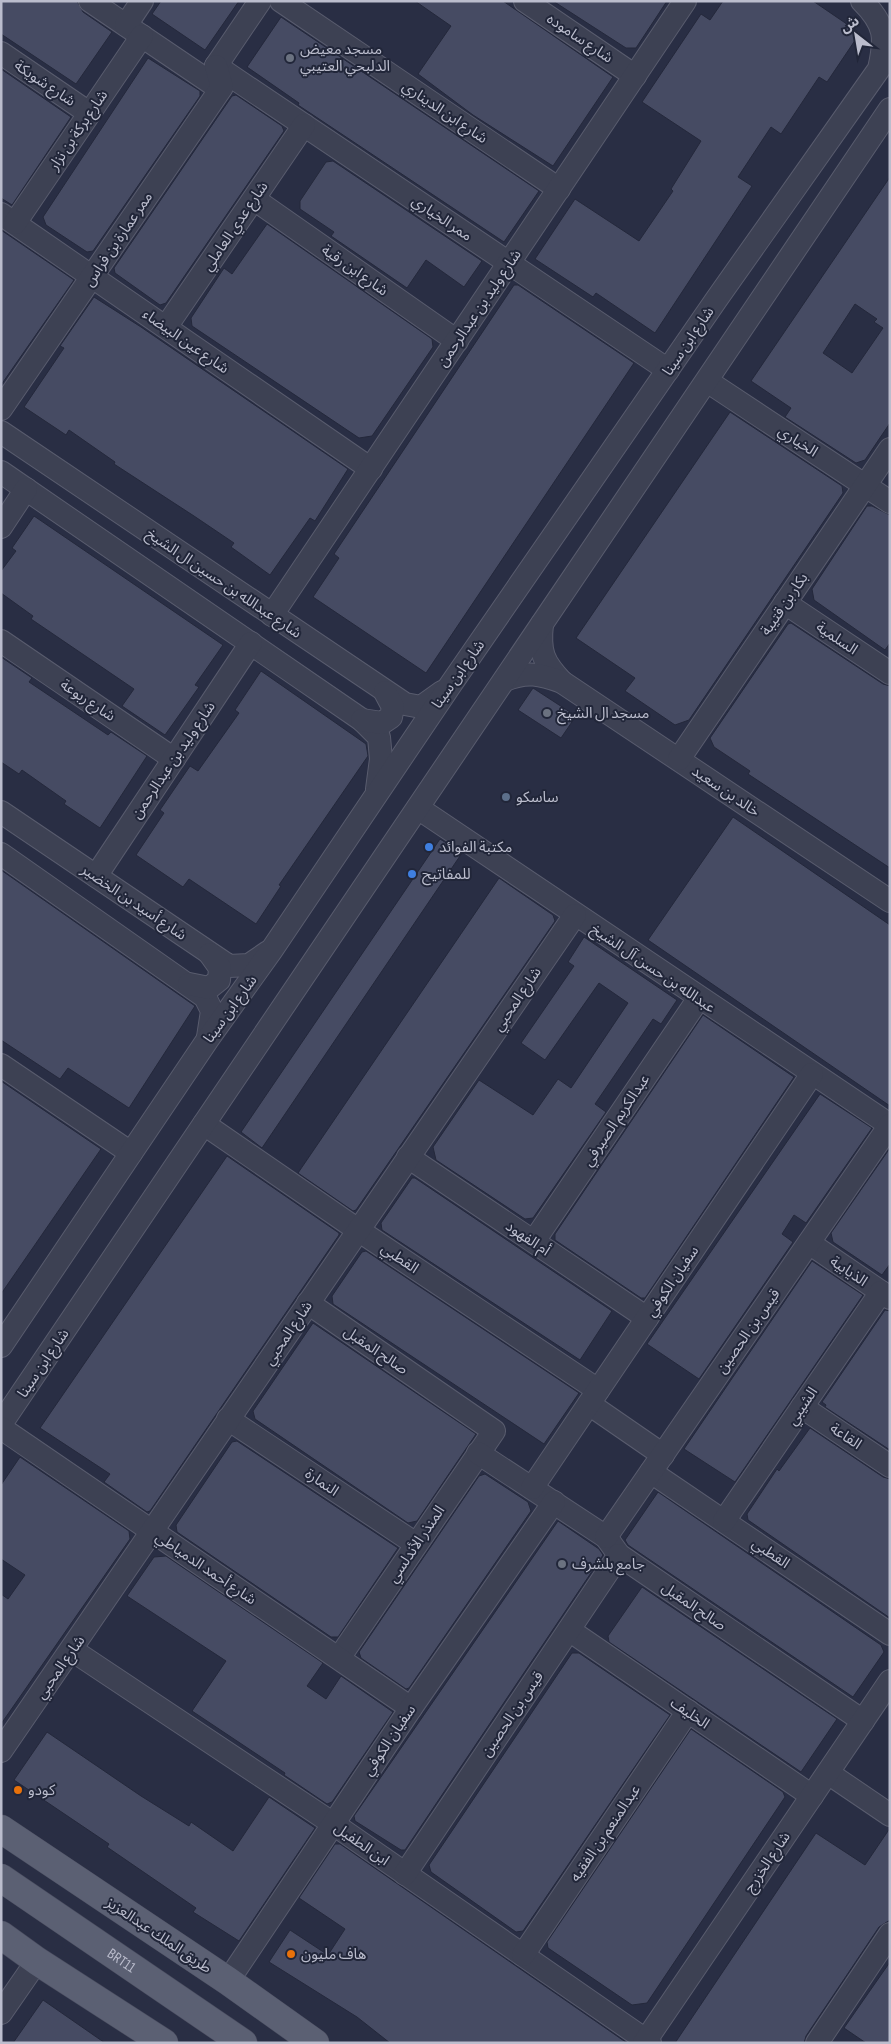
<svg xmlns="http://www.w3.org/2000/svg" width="891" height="2044" font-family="'Sofia Sans Condensed','Noto Sans Arabic',sans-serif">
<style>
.building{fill:#464b63;stroke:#24283b;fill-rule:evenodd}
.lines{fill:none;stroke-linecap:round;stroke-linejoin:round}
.minor-casing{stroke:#595c6e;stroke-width:24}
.major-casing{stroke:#474a5d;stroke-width:29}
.minor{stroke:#3d4153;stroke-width:22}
.major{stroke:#5b6073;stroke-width:28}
.worship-dot{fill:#6b7280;stroke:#212639;stroke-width:2}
.service-dot{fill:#5c6f8a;stroke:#212639;stroke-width:2}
.shop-dot{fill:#3f7fe0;stroke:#212639;stroke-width:2}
.food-dot{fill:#e8710a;stroke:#212639;stroke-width:2}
.labels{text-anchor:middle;stroke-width:4;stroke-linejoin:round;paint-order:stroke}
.street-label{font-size:15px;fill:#bbbdcd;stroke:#212639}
.poi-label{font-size:15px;fill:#bbbdcd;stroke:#212639;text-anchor:start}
</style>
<rect width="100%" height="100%" fill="#292e44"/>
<!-- building -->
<g class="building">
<polygon points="1,1 77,1 83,12 112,32 76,84 1,34"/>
<polygon points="161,1 239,1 205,50 152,14"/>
<polygon points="415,1 503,1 613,77 553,166 473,115 418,74 451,26"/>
<polygon points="553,1 667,1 636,48 626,48"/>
<polygon points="723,1 813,1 860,33 827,82 819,77 781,134 771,127 738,177 752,186 655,333 596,293 593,297 535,259 575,199 639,241 673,191 671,189 701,141 642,102 701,14 710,20"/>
<polygon points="281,17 539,191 504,242 298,105 299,103 247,67"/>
<polygon points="148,58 200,91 200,96 93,251 87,252 46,225 43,217"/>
<polygon points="1,69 71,117 12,205 1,198"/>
<polygon points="236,95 282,126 284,131 166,303 160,305 115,273 114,268 232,96"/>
<polygon points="333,161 482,261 464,287 426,260 407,288 331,236 334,232 300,209 300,201 326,162"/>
<path d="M890,177V423L865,460L856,463L785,417L791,408L751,381ZM855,304L877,319L874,322L883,328L852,373L823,353Z"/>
<polygon points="267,224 432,339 433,347 372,436 359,438 192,326 191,318 224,268 232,274"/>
<polygon points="1,230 74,280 1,385"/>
<polygon points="514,285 518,285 634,363 426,673 313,597 339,558 334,554"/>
<polygon points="94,297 141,327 348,469 315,521 310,518 270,575 231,547 234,543 194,516 114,464 115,462 69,430 66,435 24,407 64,348 60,346"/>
<polygon points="730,412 842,486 843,493 689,720 675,725 625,691 635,678 576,638"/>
<polygon points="867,506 872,506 890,515 890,643 885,650 814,600 812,589"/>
<polygon points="34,516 223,645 195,685 199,687 165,735 122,706 134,689 31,619 33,616 1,593 1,571 16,551 12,548"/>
<polygon points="791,623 883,684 890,686 890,868 748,774 750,771 714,747 710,738 788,624"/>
<polygon points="1,657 32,678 29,682 108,735 111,732 147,756 100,828 64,804 66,801 22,770 19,774 1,762"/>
<polygon points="261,671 366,744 368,756 279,885 281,886 256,924 189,879 183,887 136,855 164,813 160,810 190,766 198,771 239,713 235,710"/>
<polygon points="533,688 576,716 561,738 518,710"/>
<polygon points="733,817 890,925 890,1106 648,940"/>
<polygon points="440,839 462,853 262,1148 241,1132"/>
<polygon points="1,870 195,1006 129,1108 68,1068 60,1079 1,1040"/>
<polygon points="499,878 553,915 555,921 356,1210 353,1211 298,1173"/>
<polygon points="584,937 677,1000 661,1024 653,1019 595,1104 606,1112 533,1218 525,1219 436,1160 433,1147 479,1080 533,1115 558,1079 571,1088 628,1003 599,983 545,1060 521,1043 574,966 568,962"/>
<polygon points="703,1015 794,1077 645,1298 641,1298 555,1240 555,1234"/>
<polygon points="1,1081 101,1149 1,1294"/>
<polygon points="820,1094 872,1128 806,1223 794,1215 782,1234 793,1242 699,1379 647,1344"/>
<polygon points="890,1148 890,1264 882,1275 833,1242 831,1233"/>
<polygon points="227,1156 339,1233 339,1235 150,1511 147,1512 104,1482 110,1474 40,1428"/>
<polygon points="412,1178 415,1178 612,1311 580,1360 382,1230 381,1223"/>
<polygon points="366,1251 579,1393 544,1444 333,1304 332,1296 362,1252"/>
<polygon points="812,1261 863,1295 735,1482 684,1449"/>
<polygon points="885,1310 890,1311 890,1450 825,1407 826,1405 822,1402"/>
<polygon points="313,1323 476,1434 417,1521 408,1523 255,1419 253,1411"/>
<polygon points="810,1428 883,1477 890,1479 890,1618 748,1520 747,1514 777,1469 779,1471"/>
<polygon points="237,1441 398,1548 338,1637 331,1637 177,1532 176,1525 232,1442"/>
<polygon points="20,1457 129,1531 130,1539 1,1724 1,1594 8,1599 25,1575 1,1559 1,1485"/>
<polygon points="485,1474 528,1502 531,1511 409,1688 406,1689 361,1658 359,1652 479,1476"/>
<polygon points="658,1492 881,1645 884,1652 853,1697 628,1545 625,1540"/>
<polygon points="558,1521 599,1549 603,1555 405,1850 401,1850 355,1821 354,1816"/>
<polygon points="166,1556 323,1663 307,1686 326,1699 341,1676 393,1712 332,1802 327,1804 284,1775 285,1773 192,1711 226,1661 127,1596 154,1557"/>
<polygon points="642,1587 837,1719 801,1772 609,1642 608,1636"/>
<polygon points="572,1653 579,1653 670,1715 523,1931 516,1932 431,1872 429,1865"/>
<polygon points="691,1729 783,1792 785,1797 647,2003 632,2005 548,1948 547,1942"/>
<polygon points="47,1732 141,1796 189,1826 191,1822 233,1851 269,1797 315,1828 239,1941 193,1912 196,1908 107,1847 109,1844 14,1780"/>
<polygon points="890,1828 890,1920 879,1927 806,2036 804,2043 675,2043 816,1833 865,1865"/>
<polygon points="335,1844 340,1844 627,2043 390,2043 357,2017 269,1962 290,1930 328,1955 345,1929 299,1898"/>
<polygon points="890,1962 890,2043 866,2043 844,2028"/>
<polygon points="43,2000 105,2043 13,2043"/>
</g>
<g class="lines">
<!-- minor casing -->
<g class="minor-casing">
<g id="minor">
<polyline points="90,1 220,89"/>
<polyline points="281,1 559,189"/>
<polyline points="525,1 635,76"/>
<polyline points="126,25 142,1"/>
<polyline points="1,53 89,113"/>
<polyline points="216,66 668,370"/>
<polyline points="216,66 260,1"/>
<polyline points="254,199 457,341"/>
<polyline points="1,214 371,469"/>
<polyline points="15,223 142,36"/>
<polyline points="166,327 304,125"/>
<polyline points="707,381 890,502"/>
<polyline points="1,409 222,87 216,66"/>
<polyline points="1,432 405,704 421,707 442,692"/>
<polyline points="1,472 362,720 379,737 381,759 377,789"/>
<polyline points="1,527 26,489"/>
<polyline points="785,603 890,673"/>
<polyline points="272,615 685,1"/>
<path d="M542,624C539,652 543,662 562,682"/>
<polyline points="1,641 174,759"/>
<path d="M505,680C527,671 540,674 562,682L890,901"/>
<polyline points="362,720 382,723 391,717 393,707 385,692"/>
<polyline points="679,759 890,449"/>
<polyline points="418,808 890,1125"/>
<polyline points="1,812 229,966 249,965 268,952"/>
<polyline points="1,854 205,997 212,1011 208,1037"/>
<polyline points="96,876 251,643"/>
<polyline points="189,984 209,988 219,980 220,968 210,954"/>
<polyline points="1,1065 131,1153"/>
<polyline points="204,1124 358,1230 598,1390"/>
<polyline points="408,1157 647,1318"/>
<polyline points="534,1241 699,998"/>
<polyline points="809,1243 890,1298"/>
<polyline points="308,1303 494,1431 339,1658"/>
<path d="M1,1346L208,1039L271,951L449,687L716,300L879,69C886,38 886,25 862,1"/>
<polyline points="589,1404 663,1455"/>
<polyline points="802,1407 890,1466"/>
<polyline points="228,1419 416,1544"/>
<polyline points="1,1424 890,109"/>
<polyline points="1,1428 411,1708"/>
<polyline points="478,1453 606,1537 619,1555 863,1721"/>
<polyline points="651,1472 890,1634"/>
<polyline points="532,1488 812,1074"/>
<polyline points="724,1521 881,1292"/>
<polyline points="606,1537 890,1125"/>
<polyline points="569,1630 812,1796"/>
<polyline points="72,1650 332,1823 650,2043"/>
<polyline points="1,1751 575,915"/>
<polyline points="828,1773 890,1815"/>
<polyline points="405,1874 619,1555"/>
<polyline points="523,1955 688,1711"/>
<polyline points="228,1981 411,1708 554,1502"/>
<polyline points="1,2013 37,1961"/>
<polyline points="644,2043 890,1681"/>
<polyline points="817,2043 890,1934"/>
</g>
</g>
<!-- major casing -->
<g class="major-casing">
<g id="major">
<polyline points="1,1829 228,1981 315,2043"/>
<path id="s1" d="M1,1878L243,2043"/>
<polyline points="1,1935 37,1961 164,2043"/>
</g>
</g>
<!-- minor -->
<use href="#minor" class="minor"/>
<!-- major -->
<use href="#major" class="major"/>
</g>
<!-- markers -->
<g class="worship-dot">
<circle cx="290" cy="58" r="5"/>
<circle cx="547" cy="713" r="5"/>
<circle cx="562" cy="1564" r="5"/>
</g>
<circle class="service-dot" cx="506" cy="797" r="5"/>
<g class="shop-dot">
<circle cx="429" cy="847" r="5"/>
<circle cx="412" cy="874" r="5"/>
</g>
<g class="food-dot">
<circle cx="18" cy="1790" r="5"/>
<circle cx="291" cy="1954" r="5"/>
</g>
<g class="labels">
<!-- street labels -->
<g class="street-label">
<text transform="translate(580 38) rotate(34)" y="5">شارع ساموده</text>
<text transform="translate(45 83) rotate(34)" y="5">شارع شويكة</text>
<text transform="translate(445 112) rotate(34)" y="5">شارع ابن الديناري</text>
<text transform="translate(78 130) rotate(-56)" y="5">شارع بركة بن نزار</text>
<text transform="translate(442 218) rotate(34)" y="5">ممر الخياري</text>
<text transform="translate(235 226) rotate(-56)" y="5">شارع عدي العاملي</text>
<text transform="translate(118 239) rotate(-56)" y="5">ممر عمارة بن فراس</text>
<text transform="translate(355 270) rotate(35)" y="5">شارع ابن رقية</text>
<text transform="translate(479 308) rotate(-56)" y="5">شارع وليد بن عبدالرحمن</text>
<text transform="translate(186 341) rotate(35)" y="5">شارع عين البيضاء</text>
<text transform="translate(688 341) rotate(-56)" y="5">شارع ابن سينا</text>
<text transform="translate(798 441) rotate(33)" y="5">الخياري</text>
<text transform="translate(224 583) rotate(34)" y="5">شارع عبدالله بن حسين ال الشيخ</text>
<text transform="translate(784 604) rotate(-56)" y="5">بكار بن قتيبة</text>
<text transform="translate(837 638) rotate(34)" y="5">السلمية</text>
<text transform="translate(458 674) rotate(-55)" y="5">شارع ابن سينا</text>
<text transform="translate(88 700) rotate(34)" y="5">شارع ربوعة</text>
<text transform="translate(173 760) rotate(-56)" y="5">شارع وليد بن عبدالرحمن</text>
<text transform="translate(726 791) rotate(34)" y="5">خالد بن سعيد</text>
<text transform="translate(134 902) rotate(34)" y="5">شارع أسيد بن الخضير</text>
<text transform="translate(653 968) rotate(34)" y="5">عبدالله بن حسن آل الشيخ</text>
<text transform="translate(517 999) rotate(-56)" y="5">شارع المحبي</text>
<text transform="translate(230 1009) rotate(-54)" y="5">شارع ابن سينا</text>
<text transform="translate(616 1120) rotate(-56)" y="5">عبدالكريم الصيرفي</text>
<text transform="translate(528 1238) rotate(34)" y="5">أم الفهود</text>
<text transform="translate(400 1258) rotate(34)" y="5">القطبي</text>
<text transform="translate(849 1271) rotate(34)" y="5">الذيابية</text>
<text transform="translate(672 1281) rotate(-56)" y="5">سفيان الكوفي</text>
<text transform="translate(748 1331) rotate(-55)" y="5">قيس بن الحصين</text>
<text transform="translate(288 1333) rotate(-56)" y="5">شارع المحبي</text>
<text transform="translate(376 1350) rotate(34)" y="5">صالح المقبل</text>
<text transform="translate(43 1363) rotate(-56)" y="5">شارع ابن سينا</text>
<text transform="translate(802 1406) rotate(-56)" y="5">الشيبي</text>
<text transform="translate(846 1436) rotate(34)" y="5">القاعة</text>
<text transform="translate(322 1482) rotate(34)" y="5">النمارة</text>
<text transform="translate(416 1544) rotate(-56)" y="5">المنذر الأندلسي</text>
<text transform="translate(771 1553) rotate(34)" y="5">القطبي</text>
<text transform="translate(206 1568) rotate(34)" y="5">شارع أحمد الدمياطي</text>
<text transform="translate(694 1606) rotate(34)" y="5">صالح المقبل</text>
<text transform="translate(60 1667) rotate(-55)" y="5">شارع المحبي</text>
<text transform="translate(690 1713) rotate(34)" y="5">الخليف</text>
<text transform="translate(512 1714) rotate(-56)" y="5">قيس بن الحصين</text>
<text transform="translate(389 1740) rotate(-56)" y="5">سفيان الكوفي</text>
<text transform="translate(605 1833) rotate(-56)" y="5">عبدالمنعم بن الفقيه</text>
<text transform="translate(362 1844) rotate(35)" y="5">ابن الطفيل</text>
<text transform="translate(767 1862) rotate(-56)" y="5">شارع الخزرج</text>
<text transform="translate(159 1935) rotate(34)" y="5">طريق الملك عبدالعزيز</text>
<text dy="5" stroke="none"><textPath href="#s1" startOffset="146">BRT11</textPath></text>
</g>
<!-- poi labels -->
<g class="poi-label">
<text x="300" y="54">مسجد معيض<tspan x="300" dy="17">الدلبحي العتيبي</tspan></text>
<text x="557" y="718">مسجد ال الشيخ</text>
<text x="516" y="802">ساسكو</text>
<text x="439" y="852">مكتبة الفوائد</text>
<text x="422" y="879">للمفاتيح</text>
<text x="572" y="1569">جامع بلشرف</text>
<text x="28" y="1795">كودو</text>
<text x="301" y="1959">هاف مليون</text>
</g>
</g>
<!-- border -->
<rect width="891" height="2044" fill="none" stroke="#bbbdcd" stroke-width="5"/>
<!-- north arrow -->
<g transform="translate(856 35) rotate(329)" stroke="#212639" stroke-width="4" paint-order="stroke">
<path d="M0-4L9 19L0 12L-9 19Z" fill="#bbbdcd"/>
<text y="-8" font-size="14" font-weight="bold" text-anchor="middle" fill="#bbbdcd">ش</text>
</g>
</svg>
